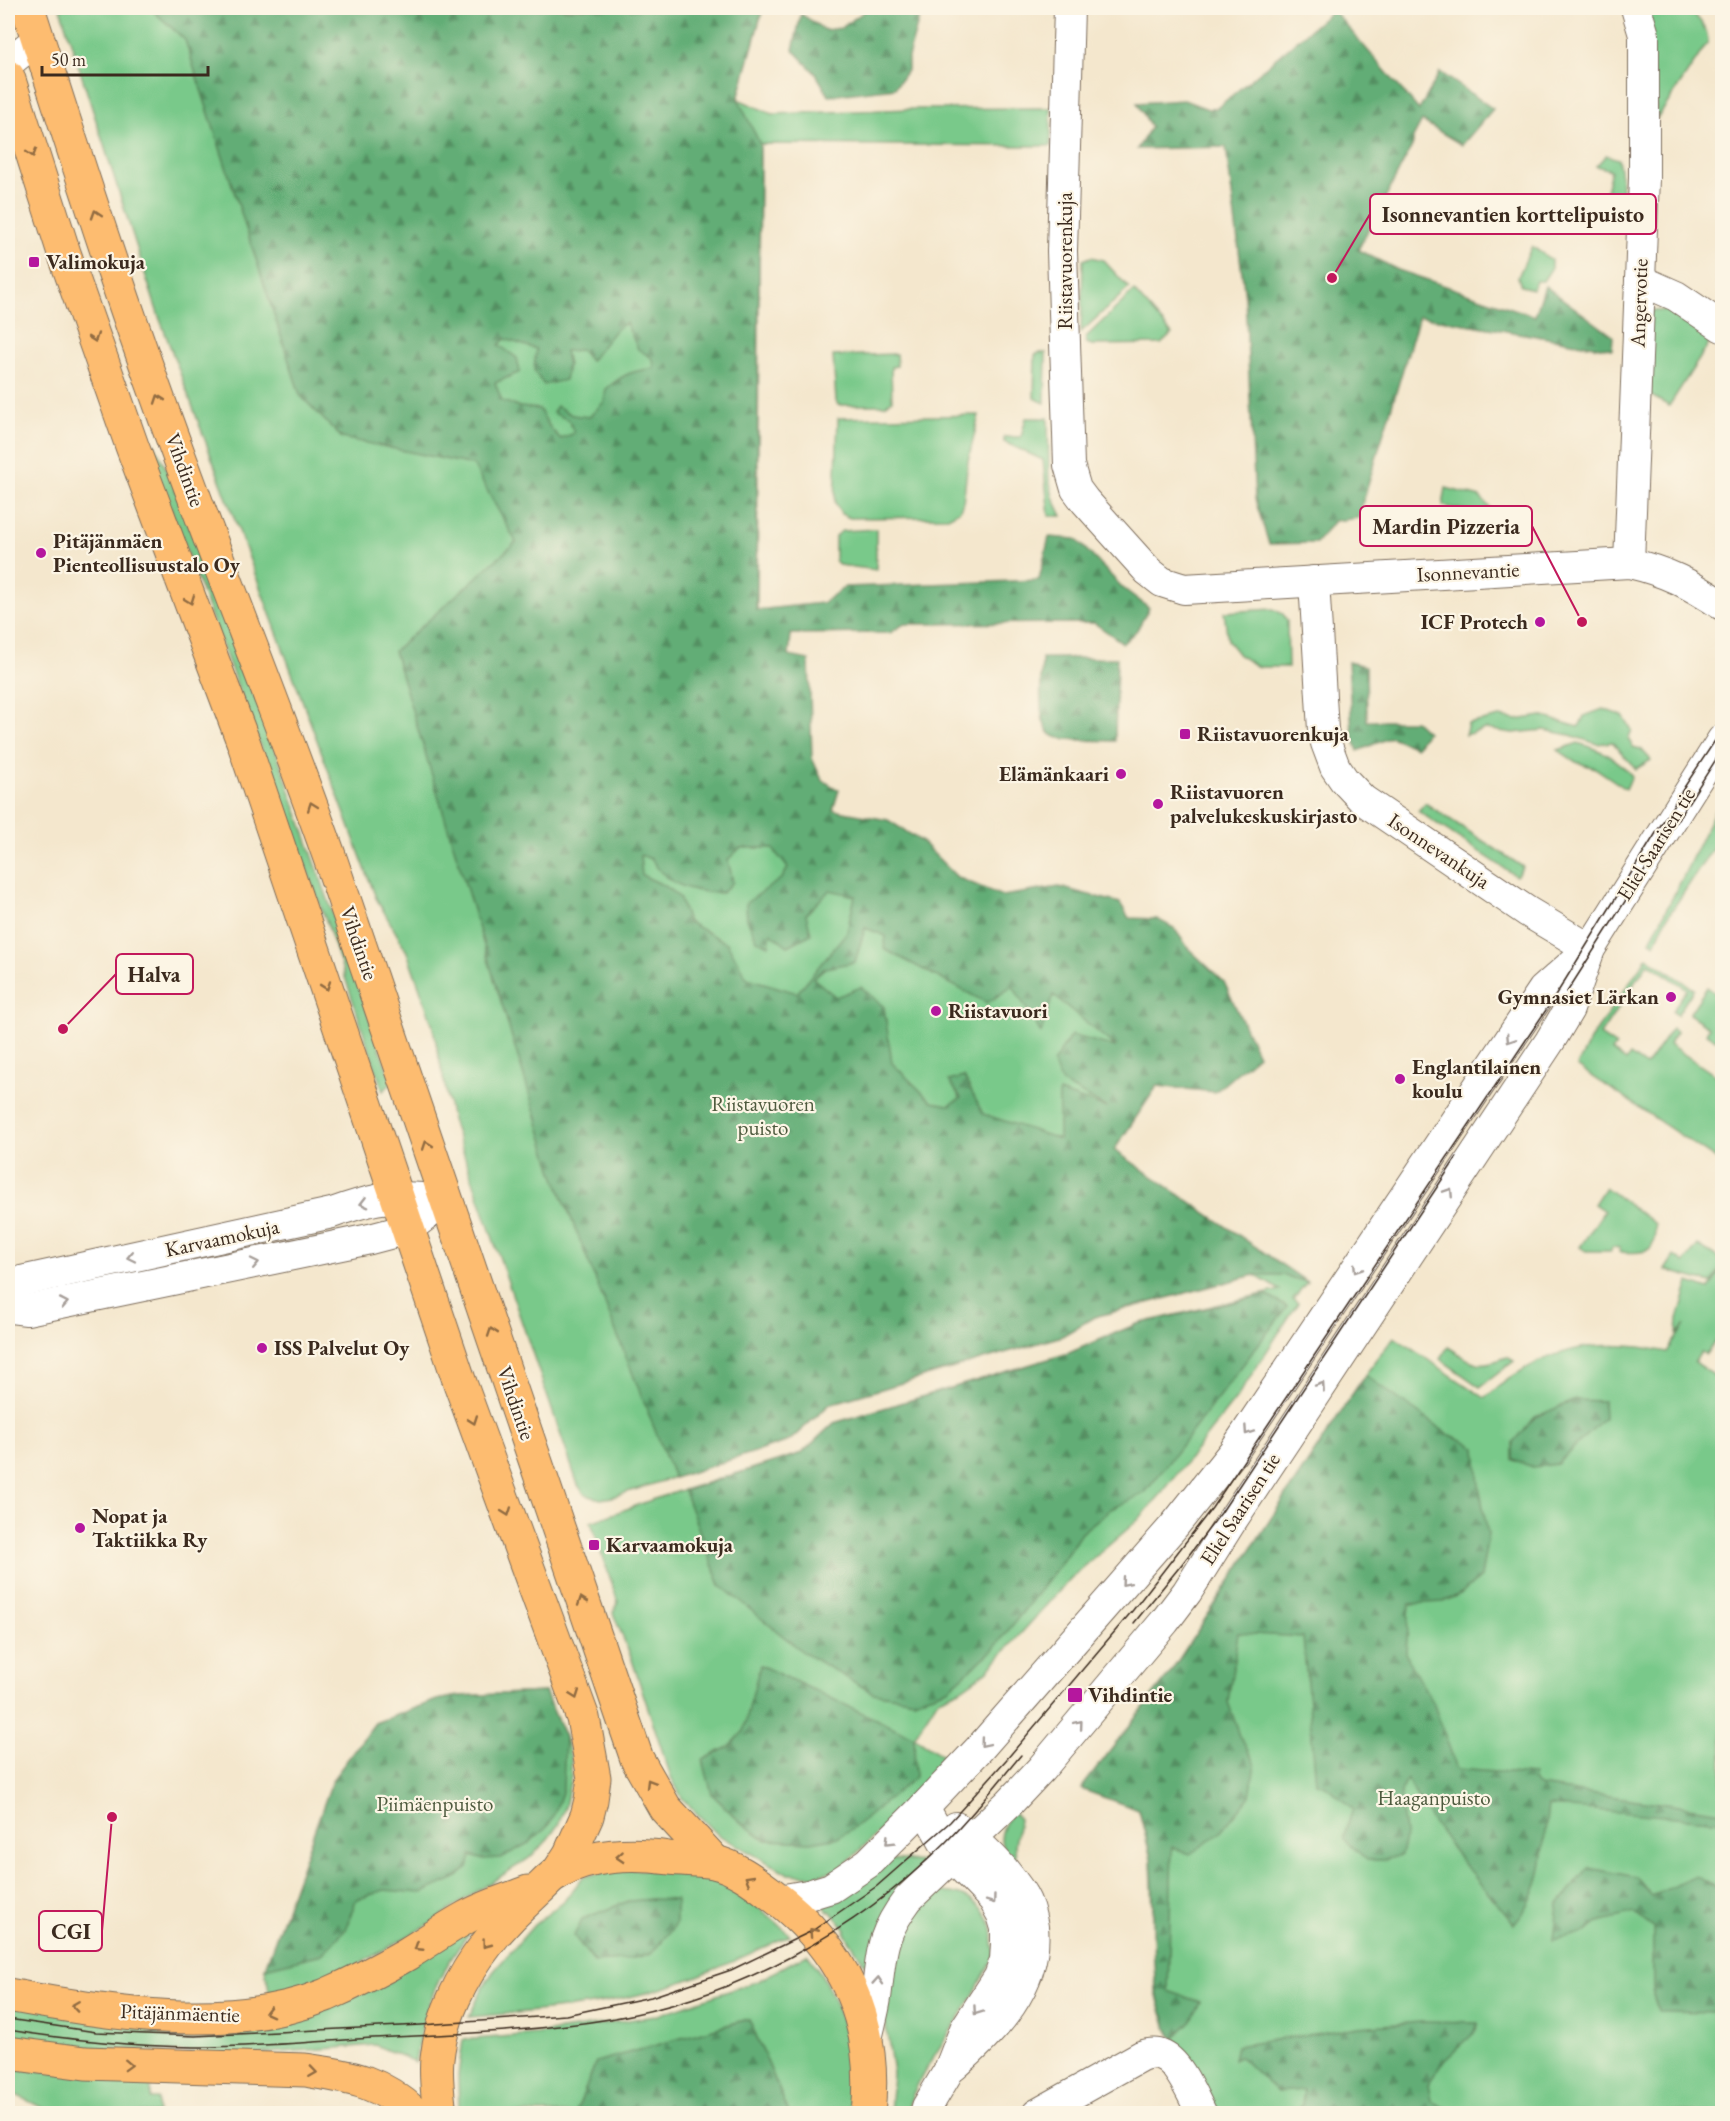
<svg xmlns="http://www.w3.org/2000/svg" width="1730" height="2121" font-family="'EB Garamond',serif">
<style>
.green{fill:#79c98a;stroke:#5a7a54;stroke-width:1.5;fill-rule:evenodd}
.forest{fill:url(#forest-firs);stroke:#4e6c4a;stroke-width:1.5;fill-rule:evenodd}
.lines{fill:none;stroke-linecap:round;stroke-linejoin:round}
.minor-casing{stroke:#7c6c5b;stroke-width:32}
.major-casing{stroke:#7c6c5b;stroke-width:35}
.minor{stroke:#fff;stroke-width:30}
.major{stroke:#fdbc6f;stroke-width:33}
.tram{stroke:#3b2a1e;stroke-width:1.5}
.oneway{stroke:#926c42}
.oneway2{stroke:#a79f9a}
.poi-dot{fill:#b5179e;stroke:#fcf5e5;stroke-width:2}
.labels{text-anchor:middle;stroke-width:4.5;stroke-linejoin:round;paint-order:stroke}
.street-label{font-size:21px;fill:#3b2a1e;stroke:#fcf5e5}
.poi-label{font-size:21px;font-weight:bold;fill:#3b2a1e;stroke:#fcf5e5;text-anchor:start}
.park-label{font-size:21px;fill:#4e5a3e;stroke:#fcf5e5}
.leader{fill:none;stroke:#c2185b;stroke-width:2}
.callout-dot{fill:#c2185b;stroke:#fcf5e5;stroke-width:2}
.callout{fill:#fcf5e5;stroke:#c2185b;stroke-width:2}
.callout-label{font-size:22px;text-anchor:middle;font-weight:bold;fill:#3b2a1e}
</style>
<defs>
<pattern id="forest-firs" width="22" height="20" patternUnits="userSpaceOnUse" patternTransform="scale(1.5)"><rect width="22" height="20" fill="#62ad76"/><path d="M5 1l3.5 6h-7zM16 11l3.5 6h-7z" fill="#528d60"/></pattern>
</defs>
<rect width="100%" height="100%" fill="#fcf5e5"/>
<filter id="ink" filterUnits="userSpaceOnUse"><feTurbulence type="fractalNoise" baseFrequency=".0167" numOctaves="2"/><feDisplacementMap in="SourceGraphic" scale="12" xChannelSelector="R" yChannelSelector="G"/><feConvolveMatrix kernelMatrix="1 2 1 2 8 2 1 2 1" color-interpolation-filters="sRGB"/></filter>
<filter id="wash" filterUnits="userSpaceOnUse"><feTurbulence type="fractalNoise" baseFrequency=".008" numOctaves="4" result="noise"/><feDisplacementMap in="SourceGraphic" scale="24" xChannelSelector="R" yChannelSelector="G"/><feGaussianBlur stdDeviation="1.35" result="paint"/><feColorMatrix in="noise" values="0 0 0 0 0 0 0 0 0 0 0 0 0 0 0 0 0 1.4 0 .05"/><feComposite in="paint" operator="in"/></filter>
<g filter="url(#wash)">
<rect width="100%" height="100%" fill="#f4e7cd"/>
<!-- green -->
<g class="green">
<polygon points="60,8 763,8 738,99 772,114 912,109 1051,108 1051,146 760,144 756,777 1136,980 1157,1086 1114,1150 1307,1282 1293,1299 1298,1303 1238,1396 1162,1493 1138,1520 1071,1578 987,1671 960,1690 938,1699 914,1737 952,1762 840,1869 815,1876 789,1874 718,1835 682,1798 671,1777 631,1657 613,1613 618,1602 591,1522 654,1499 802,1453 834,1423 1069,1353 1137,1324 1280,1290 1254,1275 1094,1317 1062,1336 830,1404 789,1441 612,1497 601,1499 585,1495 578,1485 452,1120 432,1023 407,952 376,898 158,314"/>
<path d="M1647,8C1657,8 1673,5 1682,8C1698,14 1707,27 1708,42L1657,119Z"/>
<path d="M1606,155L1618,159C1621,174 1626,199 1615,212L1611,211L1610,220L1600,226L1592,225L1597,207L1602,208L1611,170L1596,166Z"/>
<polygon points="1532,246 1551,260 1551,269 1543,281 1536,281 1533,289 1521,286 1518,277"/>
<polygon points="1091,257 1103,260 1129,288 1081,332 1083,260"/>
<polygon points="1134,291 1172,334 1161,344 1092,345 1086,343 1086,337"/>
<polygon points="1674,310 1714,336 1669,406 1646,393 1650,311"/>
<polygon points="1039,353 1046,353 1045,403 1034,398 1035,355"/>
<polygon points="896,354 897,366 891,367 892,400 885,405 838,405 836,401 833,356"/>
<polygon points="979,415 968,461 963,503 959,511 948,517 850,518 841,514 835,502 838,418"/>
<polygon points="1026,418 1048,418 1049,478 1053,497 1062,516 1049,516 1043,460 1004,442 1004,437 1021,437"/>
<polygon points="155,445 172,481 281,765 392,1083 383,1091 329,929 147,446"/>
<polygon points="1446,488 1480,497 1492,510 1483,514 1443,506"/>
<polygon points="876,529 876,570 839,565 835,560 835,536 842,531"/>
<polygon points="1273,609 1283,614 1287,621 1288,667 1258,667 1240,656 1228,641 1224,612"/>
<polygon points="1603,709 1623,716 1632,730 1628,739 1633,747 1641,749 1651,760 1636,769 1612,742 1597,744 1570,735 1544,730 1513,733 1485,729 1465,735 1468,724 1500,717 1516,720 1541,716 1579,727 1584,716"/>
<path d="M1578,743C1603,751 1615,756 1632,776L1626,789L1595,768L1576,762L1558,750Z"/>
<polygon points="1722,799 1722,834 1665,921 1655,944 1650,941 1683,877 1714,812"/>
<polygon points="1425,803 1523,867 1516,876 1418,811"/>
<polygon points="1647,957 1694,989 1677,1015 1672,1011 1687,989 1648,963 1600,1035 1616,1046 1612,1051 1626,1061 1630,1055 1646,1066 1672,1028 1677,1032 1669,1044 1722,1080 1722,1163 1577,1066 1592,1037"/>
<polygon points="1707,987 1722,998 1722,1042 1706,1034 1709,1027 1689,1014"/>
<path d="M1605,1187L1655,1224C1656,1255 1646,1253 1619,1252L1620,1248L1612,1247L1611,1251H1586L1580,1247L1604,1211L1594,1204Z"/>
<polygon points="1698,1245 1722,1260 1722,1265 1712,1283 1665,1270 1674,1256 1684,1263"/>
<path d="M1722,1269V1332L1706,1354L1701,1352L1694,1363L1722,1380V2113H1214L1167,2028L1156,1993L1151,1859L1139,1810L1081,1789L1168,1676L1365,1375L1394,1337L1485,1398C1539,1349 1596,1336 1667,1352L1685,1325L1677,1334L1678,1319L1689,1282L1709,1289Z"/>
<path d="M1448,1347C1476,1364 1476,1369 1507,1357L1514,1361L1480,1387L1440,1359Z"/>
<polygon points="545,1692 565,1737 571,1759 571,1776 565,1808 558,1825 544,1844 528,1859 473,1894 431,1923 335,1978 270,1997 265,1968 333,1779 375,1723 437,1700 459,1696"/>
<path d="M1012,1811L1019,1819L1015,1846L1016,1863C1012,1859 1005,1853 1003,1848C997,1836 1006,1821 1012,1811Z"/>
<polygon points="892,1859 933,1863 866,1966 844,1932 846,1930 830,1911 828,1912 824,1905 858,1888"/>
<path d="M620,1868C643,1870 667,1870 690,1875C728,1882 763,1908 790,1935C743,1957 696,1980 646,1993C588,2008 528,2012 469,2017L482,1989L493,1972L534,1925L565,1900L583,1877ZM629,1901L575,1936L582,1919Z"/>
<path d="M942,1892C970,1893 993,1910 993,1939C993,1945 995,1952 993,1958C990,1966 984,1974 980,1982C958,2027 921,2065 906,2113L890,2114L893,2073L884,2013L899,1926L934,1894Z"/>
<path d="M471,1931C437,1974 424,2007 415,2062L375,2045L243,2055L8,2044V2002L251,2026Z"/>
<path d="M807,1954C844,2002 855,2054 849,2113H789L749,2019L596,2062L576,2113L459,2114L458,2075L463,2040L536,2034L655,2016L758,1981Z"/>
<polygon points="8,2068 140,2079 141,2083 151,2083 151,2099 158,2099 158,2113 53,2113 8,2091"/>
</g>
<!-- forest -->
<g class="forest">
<path d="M150,8H763L738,99L760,144L756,610L822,603L845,587L1039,580L1049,537L1076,539L1123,588L1149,608L1137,630L1123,643L1094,623L904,624L890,633L791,634L789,656L809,660L812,758L822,780L839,790L833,810L888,820L921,841L957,877L1002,896L1059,887L1120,903L1129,918L1157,919L1174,928L1189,949L1224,982L1258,1055L1215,1092L1157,1086L1114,1150L1307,1282L1282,1275H1254L1094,1317L1062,1336L830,1404L789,1441L674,1478L554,1175L394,651L516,542L473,465L342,438L300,395L185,40ZM626,323L638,349L653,359L654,368C630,372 625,373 606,389L604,402L589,417L572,415L557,406L553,413L569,420L574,433L561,439L551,429L539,409L520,407L502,401L495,383L520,372L517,358L499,345L505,339L536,349L534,371L544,385L565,380L568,365L565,351L581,350L590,361L616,329ZM740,848H772L788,868L782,878L746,903L747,919L757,940L769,945L771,933L788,946L811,934L806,914L830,890L855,896L847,932L797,993L747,978L727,943L688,922L679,897L665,886L642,875L640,855C657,860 651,862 661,872C677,889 699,892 722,893L733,882L728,860ZM865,928L886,936L884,949L987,1003L1013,986L1041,1033L1053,995L1116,1047L1071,1035L1053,1063L1062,1083L1107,1108L1059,1092V1139L983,1114L964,1077L949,1081L961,1098L949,1105L932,1102L892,1063L884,1007L861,987L836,997L813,978L825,968L855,962Z"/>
<polygon points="869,8 922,8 908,57 908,69 895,88 829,96 816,74 793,50 801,14 825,30 841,28"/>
<polygon points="1333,10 1419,110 1440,72 1493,109 1462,145 1422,121 1413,138 1413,144 1358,250 1398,270 1535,316 1545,286 1613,336 1612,349 1419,316 1358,518 1334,521 1316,543 1269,544 1255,499 1245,297 1226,147 1137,149 1151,127 1137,103 1184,100 1208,109 1217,108"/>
<path d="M1042,658H1117L1115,741C1097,740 1077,741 1059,738C1033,733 1042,679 1042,658Z"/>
<polygon points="1348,662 1366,666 1367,721 1415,721 1427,732 1416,747 1391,737 1358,751 1352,733"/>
<polygon points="1266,1295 1287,1307 1145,1493 1111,1509 1081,1533 1061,1563 993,1650 948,1689 914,1700 873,1693 804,1653 720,1585 684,1491 802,1453 834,1423 1069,1353 1137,1324"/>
<path d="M1365,1375L1448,1434L1467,1442L1476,1448L1479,1486L1488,1534L1481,1577L1462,1593L1443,1602L1410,1604L1406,1652L1411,1666L1433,1702L1457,1769L1533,1775V1781L1539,1786L1722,1812V1821L1548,1806C1541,1853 1548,1885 1514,1924C1476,1878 1435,1833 1407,1779C1394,1796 1405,1816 1405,1836C1405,1842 1402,1849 1401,1855L1385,1860H1367L1343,1838L1353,1809L1326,1786L1316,1783L1303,1637L1238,1633L1228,1702L1240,1736L1255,1764L1250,1796L1219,1834L1190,1854L1172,1847L1168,1991L1200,2002L1192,2020L1173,2039C1143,1985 1158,1919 1151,1860C1149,1844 1143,1827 1139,1810L1081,1789L1168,1676Z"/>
<polygon points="1575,1400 1603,1401 1604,1418 1557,1464 1533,1467 1513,1460 1513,1443 1535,1417"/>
<polygon points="760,1665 914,1737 915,1777 860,1823 839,1837 811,1842 766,1840 740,1822 712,1794 703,1760 730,1746 743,1732"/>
<polygon points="545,1692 565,1737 563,1790 554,1814 549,1825 529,1843 501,1858 481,1859 471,1856 468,1867 456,1878 422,1893 384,1890 356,1900 346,1929 322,1954 265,1968 333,1779 375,1723 437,1700 459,1696"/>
<polygon points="1589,1868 1636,1877 1652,1896 1696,1876 1722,1891 1722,2012 1658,2011 1653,1994 1653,1927 1635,1913 1602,1921 1582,1933 1554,1940 1558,1905"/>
<polygon points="652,1899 676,1900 676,1924 651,1954 625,1960 594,1962 574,1936 582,1919 629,1901"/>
<polygon points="749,2019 789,2113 576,2113 596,2062"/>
<polygon points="1421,2022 1478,2023 1475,2032 1444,2061 1428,2084 1431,2100 1453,2113 1295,2113 1302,2105 1304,2090 1277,2092 1239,2056 1233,2059 1236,2046 1359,2027"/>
</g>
</g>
<g filter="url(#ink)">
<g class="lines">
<!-- minor casing -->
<g class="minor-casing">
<g id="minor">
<path d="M1069,8L1062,251L1069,465L1076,489L1085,501L1148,571L1162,582L1184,589L1629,563C1668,572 1690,584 1722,605"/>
<polyline points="8,63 38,39"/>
<polyline points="1640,280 1676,296 1722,327"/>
<polyline points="1629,563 1644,178 1644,35 1636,8"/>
<polyline points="1314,581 1323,730 1326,743 1335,767 1344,780 1363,800 1528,912 1590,949"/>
<path d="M8,1284L332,1213C365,1201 387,1195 422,1198"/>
<polyline points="8,1305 11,1308 27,1310 370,1239 408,1229 446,1200"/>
<polyline points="924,1807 952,1857 993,1899 1002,1915 1006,1928 1006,1944 1005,1960 999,1977 965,2029 949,2070 927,2107 925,2114"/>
<polyline points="779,1900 808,1895 831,1888 868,1863 924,1807 980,1748 1174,1526 1234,1451 1543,990 1587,951"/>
<path d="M867,2039C870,2025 874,2012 876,1998C882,1952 879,1938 908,1899L1010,1802L1041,1769L1165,1621L1187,1592L1231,1522L1550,1041L1569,1009L1590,949L1722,740"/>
<path d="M954,2066C994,2031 1039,1985 1033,1927C1031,1916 1029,1906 1023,1896C1018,1887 1011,1879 1004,1870C989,1853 975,1839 956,1827"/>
<path d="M1037,2114L1141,2056C1147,2054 1155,2052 1161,2055C1179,2061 1193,2097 1202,2114"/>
</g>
</g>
<!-- major casing -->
<g class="major-casing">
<g id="major">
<path d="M28,8C76,158 124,308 179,456C229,592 283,725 331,861L637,1759L665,1808L715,1862"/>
<polyline points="8,77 64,253 132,446 244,744 460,1383 583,1718 594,1778 591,1800 587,1816 570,1854 557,1874"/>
<path d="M8,1995C107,2013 229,2034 326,1995C354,1983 381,1969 407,1954C427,1942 445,1929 465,1918C484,1907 508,1900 528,1892"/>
<path d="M8,2053L85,2063L305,2070C351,2077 379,2080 415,2114"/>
<path d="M440,2114C438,2096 435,2077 437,2059C441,2017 462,1976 487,1944C502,1924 519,1908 537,1891C544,1885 550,1877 558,1873C590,1854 633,1853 669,1858C684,1860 699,1859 714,1862C734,1866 754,1881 770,1893C844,1948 878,2022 868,2114"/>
</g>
</g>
<!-- minor -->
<use href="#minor" class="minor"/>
<!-- major -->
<use href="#major" class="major"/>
<!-- tram -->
<g class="tram">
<polyline points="1567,992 1722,750"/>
<polyline points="1134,1623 1182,1564 1221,1513 1457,1157"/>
<polyline points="8,2019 96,2032 195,2036 421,2025 566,2015 651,1997 731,1970 812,1931 877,1886 950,1822 1006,1760 1133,1610 1212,1508 1554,998 1685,786 1722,730"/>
<path d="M8,2030C70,2040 132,2046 195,2047C254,2047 314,2042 373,2038C452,2034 532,2032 610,2019C735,1998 856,1932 945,1843C972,1816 996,1785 1021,1755"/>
</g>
</g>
<!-- one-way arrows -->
<defs><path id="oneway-chevron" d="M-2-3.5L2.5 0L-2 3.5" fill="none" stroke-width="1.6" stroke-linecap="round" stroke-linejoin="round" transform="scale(1.5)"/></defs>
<g class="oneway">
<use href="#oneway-chevron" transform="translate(32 153) rotate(72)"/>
<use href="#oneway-chevron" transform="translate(96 214) rotate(-108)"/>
<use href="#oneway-chevron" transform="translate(94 338) rotate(71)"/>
<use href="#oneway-chevron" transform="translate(159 399) rotate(-109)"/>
<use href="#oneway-chevron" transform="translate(190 600) rotate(69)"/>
<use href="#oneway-chevron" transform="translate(312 806) rotate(-110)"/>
<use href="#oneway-chevron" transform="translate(326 986) rotate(71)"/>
<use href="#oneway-chevron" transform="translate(427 1145) rotate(-109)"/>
<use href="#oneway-chevron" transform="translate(492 1332) rotate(-109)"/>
<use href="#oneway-chevron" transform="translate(473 1420) rotate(70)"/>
<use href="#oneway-chevron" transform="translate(507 1512) rotate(70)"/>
<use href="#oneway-chevron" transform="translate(582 1601) rotate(-109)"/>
<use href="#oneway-chevron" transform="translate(575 1695) rotate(70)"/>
<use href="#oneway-chevron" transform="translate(650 1783) rotate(-121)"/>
<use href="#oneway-chevron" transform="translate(620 1857) rotate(176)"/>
<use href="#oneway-chevron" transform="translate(749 1879) rotate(-150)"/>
<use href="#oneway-chevron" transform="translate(813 1932) rotate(-132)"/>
<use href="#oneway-chevron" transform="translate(486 1944) rotate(127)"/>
<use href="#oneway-chevron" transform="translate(418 1947) rotate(147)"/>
<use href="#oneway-chevron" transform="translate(75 2006) rotate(-172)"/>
<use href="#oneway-chevron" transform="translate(269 2012) rotate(166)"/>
<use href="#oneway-chevron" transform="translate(128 2065) rotate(2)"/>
<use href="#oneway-chevron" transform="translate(313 2072) rotate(8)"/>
</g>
<g class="oneway2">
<use href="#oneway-chevron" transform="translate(1510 1039) rotate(123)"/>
<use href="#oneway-chevron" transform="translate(1449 1192) rotate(-57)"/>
<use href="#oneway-chevron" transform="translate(364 1203) rotate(166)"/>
<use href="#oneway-chevron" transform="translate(131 1257) rotate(168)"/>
<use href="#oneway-chevron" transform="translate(255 1263) rotate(-12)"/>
<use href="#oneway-chevron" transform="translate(1357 1269) rotate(123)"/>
<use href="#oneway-chevron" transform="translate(64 1303) rotate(-11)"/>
<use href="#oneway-chevron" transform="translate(1321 1386) rotate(-56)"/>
<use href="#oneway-chevron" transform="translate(1248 1431) rotate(124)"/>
<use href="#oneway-chevron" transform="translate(1125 1582) rotate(131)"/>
<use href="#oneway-chevron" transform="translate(1079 1724) rotate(-50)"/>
<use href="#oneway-chevron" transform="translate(984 1743) rotate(130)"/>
<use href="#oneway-chevron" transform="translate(889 1841) rotate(135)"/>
<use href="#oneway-chevron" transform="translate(992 1900) rotate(54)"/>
<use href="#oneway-chevron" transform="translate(878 1981) rotate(-86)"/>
<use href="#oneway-chevron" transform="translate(977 2011) rotate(125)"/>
</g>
</g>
<!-- markers -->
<g class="poi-dot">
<rect x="28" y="256" width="12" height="12" rx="3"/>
<circle cx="41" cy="553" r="6"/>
<circle cx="1540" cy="622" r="6"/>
<rect x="1179" y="728" width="12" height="12" rx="3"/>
<circle cx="1121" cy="774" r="6"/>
<circle cx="1158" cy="804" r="6"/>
<circle cx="1671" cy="997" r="6"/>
<circle cx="936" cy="1011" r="6"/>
<circle cx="1400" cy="1079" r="6"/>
<circle cx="262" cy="1348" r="6"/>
<circle cx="80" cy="1528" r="6"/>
<rect x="588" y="1539" width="12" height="12" rx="3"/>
<rect x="1067" y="1687" width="16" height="16" rx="3"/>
</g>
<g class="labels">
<!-- street labels -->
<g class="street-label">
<text transform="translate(1065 261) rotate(-90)" y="7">Riistavuorenkuja</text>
<text transform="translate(1639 303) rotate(-88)" y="7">Angervotie</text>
<text transform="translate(185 470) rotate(70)" y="7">Vihdintie</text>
<text transform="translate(1468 572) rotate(-3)" y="7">Isonnevantie</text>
<text transform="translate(1656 844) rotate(-58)" y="7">Eliel Saarisen tie</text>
<text transform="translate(1439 851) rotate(34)" y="7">Isonnevankuja</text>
<text transform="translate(359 943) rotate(71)" y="7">Vihdintie</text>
<text transform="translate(222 1238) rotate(-12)" y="7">Karvaamokuja</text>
<text transform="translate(516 1403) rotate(71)" y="7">Vihdintie</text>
<text transform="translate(1240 1509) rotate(-57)" y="7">Eliel Saarisen tie</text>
<text transform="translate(180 2013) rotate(2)" y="7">Pitäjänmäentie</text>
</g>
<!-- poi labels -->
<g class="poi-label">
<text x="46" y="269">Valimokuja</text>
<text x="53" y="548">Pitäjänmäen<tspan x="53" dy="24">Pienteollisuustalo Oy</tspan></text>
<text x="1528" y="629" text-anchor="end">ICF Protech</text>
<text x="1197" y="741">Riistavuorenkuja</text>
<text x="1109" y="781" text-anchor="end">Elämänkaari</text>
<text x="1170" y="799">Riistavuoren<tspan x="1170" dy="24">palvelukeskuskirjasto</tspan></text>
<text x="1659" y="1004" text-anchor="end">Gymnasiet Lärkan</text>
<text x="948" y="1018">Riistavuori</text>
<text x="1412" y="1074">Englantilainen<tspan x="1412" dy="24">koulu</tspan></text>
<text x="274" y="1355">ISS Palvelut Oy</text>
<text x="92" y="1523">Nopat ja<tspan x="92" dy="24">Taktiikka Ry</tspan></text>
<text x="606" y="1552">Karvaamokuja</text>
<text x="1088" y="1702">Vihdintie</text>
</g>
<!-- park labels -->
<g class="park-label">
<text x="763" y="1111">Riistavuoren<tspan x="763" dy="24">puisto</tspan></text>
<text x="1434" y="1805">Haaganpuisto</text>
<text x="435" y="1811">Piimäenpuisto</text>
</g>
</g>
<!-- callouts -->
<path class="leader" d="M1332 278L1370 214M1582 622L1532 526M63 1029L116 974M112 1817L102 1931"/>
<g class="callout-dot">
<circle cx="1332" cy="278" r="6"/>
<circle cx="1582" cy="622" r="6"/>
<circle cx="63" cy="1029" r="6"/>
<circle cx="112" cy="1817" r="6"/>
</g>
<g class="callout">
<rect x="1370" y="194" width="286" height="40" rx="6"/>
<rect x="1360" y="506" width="172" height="40" rx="6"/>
<rect x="116" y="954" width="77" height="40" rx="6"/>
<rect x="39" y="1911" width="63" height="40" rx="6"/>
</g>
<g class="callout-label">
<text x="1513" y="222">Isonnevantien korttelipuisto</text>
<text x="1446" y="534">Mardin Pizzeria</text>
<text x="154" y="982">Halva</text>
<text x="71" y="1939">CGI</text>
</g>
<!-- margin -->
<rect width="1730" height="2121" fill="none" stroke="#fcf5e5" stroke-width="30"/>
<!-- scale -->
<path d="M42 66v9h166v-9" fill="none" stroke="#3b2a1e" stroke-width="3"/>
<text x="51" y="66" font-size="18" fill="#3b2a1e" stroke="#fcf5e5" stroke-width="4.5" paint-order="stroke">50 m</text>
</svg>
